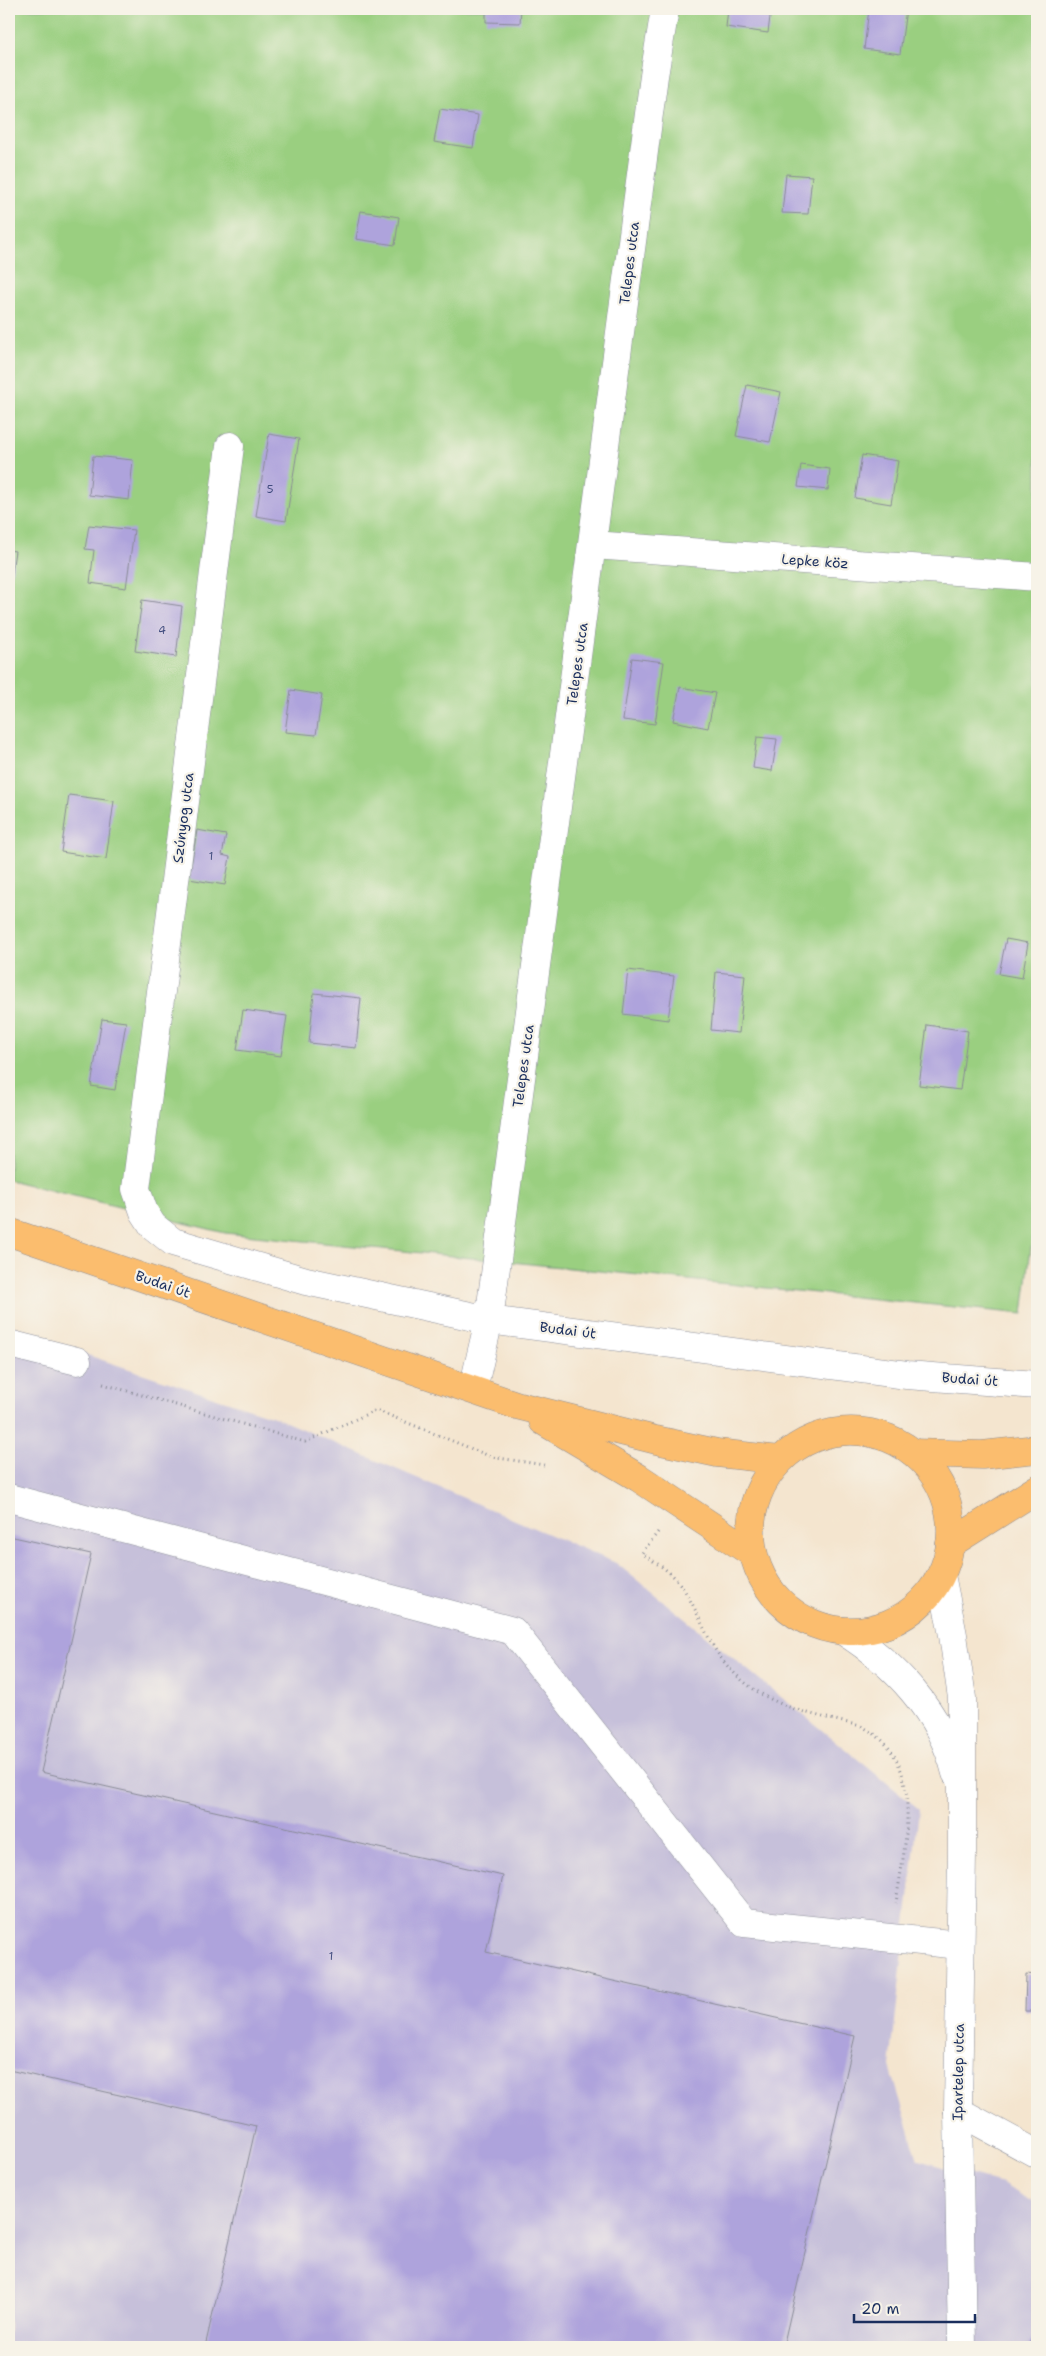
<svg xmlns="http://www.w3.org/2000/svg" width="1046" height="2356" font-family="'Shantell Sans',sans-serif">
<style>
.industrial{fill:#c6c0da}
.green{fill:#9acf80;stroke:#5a7f6f}
.building{fill:#aea3dc}
.lines{fill:none;stroke-linecap:round;stroke-linejoin:round}
.minor-casing{stroke:#888a96;stroke-width:29}
.major-casing{stroke:#888a96;stroke-width:29}
.path{stroke:#888a96;stroke-width:3;stroke-dasharray:1 4;stroke-linecap:butt}
.minor{stroke:#fff;stroke-width:28}
.major{stroke:#fbbd6e;stroke-width:28}
.labels{text-anchor:middle;stroke-width:4.5;stroke-linejoin:round;paint-order:stroke}
.number-label{font-size:11px;fill:#404c7e}
.street-label{font-size:14px;fill:#1b2f5e;stroke:#f7f3e8}
</style>
<rect width="100%" height="100%" fill="#f7f3e8"/>
<filter id="ink" filterUnits="userSpaceOnUse"><feTurbulence type="fractalNoise" baseFrequency=".02" numOctaves="2"/><feDisplacementMap in="SourceGraphic" scale="10" xChannelSelector="R" yChannelSelector="G"/><feConvolveMatrix kernelMatrix="1 2 1 2 8 2 1 2 1" color-interpolation-filters="sRGB"/></filter>
<filter id="wash" filterUnits="userSpaceOnUse"><feTurbulence type="fractalNoise" baseFrequency=".0096" numOctaves="4" result="noise"/><feDisplacementMap in="SourceGraphic" scale="20" xChannelSelector="R" yChannelSelector="G"/><feGaussianBlur stdDeviation="1.12" result="paint"/><feColorMatrix in="noise" values="0 0 0 0 0 0 0 0 0 0 0 0 0 0 0 0 0 1.4 0 .05"/><feComposite in="paint" operator="in"/></filter>
<g filter="url(#wash)">
<rect width="100%" height="100%" fill="#f4e5cf"/>
<!-- industrial -->
<polygon class="industrial" points="9,1329 274,1417 616,1563 919,1809 890,2066 918,2160 1002,2184 1037,2204 1037,2347 9,2347"/>
<!-- green -->
<polygon class="green" points="9,9 1037,9 1037,1198 1023,1314 225,1233 9,1180"/>
<g id="blocks">
<!-- building -->
<g class="building">
<polygon points="486,9 521,9 520,23 486,22"/>
<polygon points="728,9 771,9 768,33 726,27"/>
<polygon points="869,9 906,9 900,54 864,49"/>
<polygon points="440,109 478,115 473,148 434,142"/>
<polygon points="786,174 812,176 808,214 782,213"/>
<polygon points="361,211 399,217 395,245 356,239"/>
<polygon points="747,385 781,392 770,442 736,436"/>
<polygon points="269,434 299,439 286,521 256,516"/>
<polygon points="862,455 898,461 891,504 855,498"/>
<polygon points="93,456 133,460 129,500 89,495"/>
<polygon points="801,465 830,469 828,490 798,487"/>
<polygon points="89,525 134,530 126,588 90,583 94,550 85,549"/>
<polygon points="9,550 15,551 10,585 9,585"/>
<polygon points="142,600 182,606 176,657 135,651"/>
<polygon points="632,658 664,662 655,724 623,720"/>
<polygon points="680,687 715,693 708,728 673,721"/>
<polygon points="291,690 322,695 316,735 285,732"/>
<polygon points="757,737 777,739 772,771 753,768"/>
<polygon points="69,795 114,801 106,859 61,852"/>
<polygon points="197,830 226,835 222,855 230,857 225,885 189,879"/>
<polygon points="1006,939 1028,943 1022,978 999,974"/>
<polygon points="628,970 674,976 668,1020 623,1014"/>
<polygon points="716,972 745,975 739,1033 711,1030"/>
<polygon points="314,993 361,998 356,1048 309,1043"/>
<polygon points="243,1010 287,1016 281,1056 237,1050"/>
<polygon points="102,1019 126,1022 115,1090 91,1086"/>
<polygon points="927,1025 968,1031 960,1090 919,1085"/>
<polygon points="9,1536 91,1554 41,1772 503,1876 486,1952 855,2036 783,2347 205,2347 256,2126 9,2070"/>
<polygon points="1026,1974 1037,1975 1037,2011 1025,2011"/>
<polygon points="1037,2331 1037,2347 1027,2347"/>
</g>
</g>
</g>
<g filter="url(#ink)">
<use href="#blocks" fill-opacity="0" stroke="#888a96" stroke-width="1"/>
<g class="lines">
<!-- minor casing -->
<g class="minor-casing">
<g id="minor">
<polyline points="230,446 136,1189 144,1212 153,1226 173,1242 306,1281 489,1320 907,1375 1037,1385"/>
<polyline points="593,545 1037,577"/>
<polyline points="9,1344 77,1361"/>
<polyline points="473,1389 489,1320 654,76 665,9"/>
<polyline points="9,1498 513,1631 744,1923 960,1945"/>
<polyline points="941,1575 953,1635 962,1698 962,1853 958,2111 962,2347"/>
<path d="M843,1631C894,1663 941,1712 956,1773"/>
<polyline points="958,2111 1037,2154"/>
</g>
</g>
<!-- major casing -->
<g class="major-casing">
<g id="major">
<polyline points="9,1232 516,1405 656,1440 717,1453 780,1460"/>
<polyline points="543,1421 639,1478 752,1553"/>
<circle cx="851" cy="1531" r="100"/>
<polyline points="914,1453 982,1455 1037,1449"/>
<polyline points="950,1544 1037,1489"/>
</g>
</g>
<!-- path -->
<g class="path">
<polyline points="103,1384 305,1442 376,1410 492,1457 544,1465"/>
<path d="M658,1532L642,1553C655,1563 671,1571 680,1584C697,1607 704,1635 721,1658C758,1706 806,1713 861,1726C929,1759 904,1845 896,1903"/>
</g>
<!-- minor -->
<use href="#minor" class="minor"/>
<!-- major -->
<use href="#major" class="major"/>
</g>
</g>
<g class="labels">
<!-- number labels -->
<g class="number-label">
<text x="270" y="493">5</text>
<text x="162" y="634">4</text>
<text x="211" y="860">1</text>
<text x="331" y="1960">1</text>
</g>
<!-- street labels -->
<g class="street-label">
<text transform="translate(629 263) rotate(-83)" y="5">Telepes utca</text>
<text transform="translate(815 561) rotate(4)" y="5">Lepke köz</text>
<text transform="translate(577 664) rotate(-82)" y="5">Telepes utca</text>
<text transform="translate(183 818) rotate(-83)" y="5">Szúnyog utca</text>
<text transform="translate(523 1066) rotate(-82)" y="5">Telepes utca</text>
<text transform="translate(163 1284) rotate(19)" y="5">Budai út</text>
<text transform="translate(568 1330) rotate(7)" y="5">Budai út</text>
<text transform="translate(970 1379) rotate(4)" y="5">Budai út</text>
<text transform="translate(958 2072) rotate(-89)" y="5">Ipartelep utca</text>
</g>
</g>
<!-- margin -->
<rect width="1046" height="2356" fill="none" stroke="#f7f3e8" stroke-width="30"/>
<!-- scale -->
<path d="M854 2314v8h121v-8" fill="none" stroke="#1b2f5e" stroke-width="2.5"/>
<text x="861" y="2314" font-size="15" fill="#1b2f5e" stroke="#f7f3e8" stroke-width="4" paint-order="stroke">20 m</text>
</svg>
